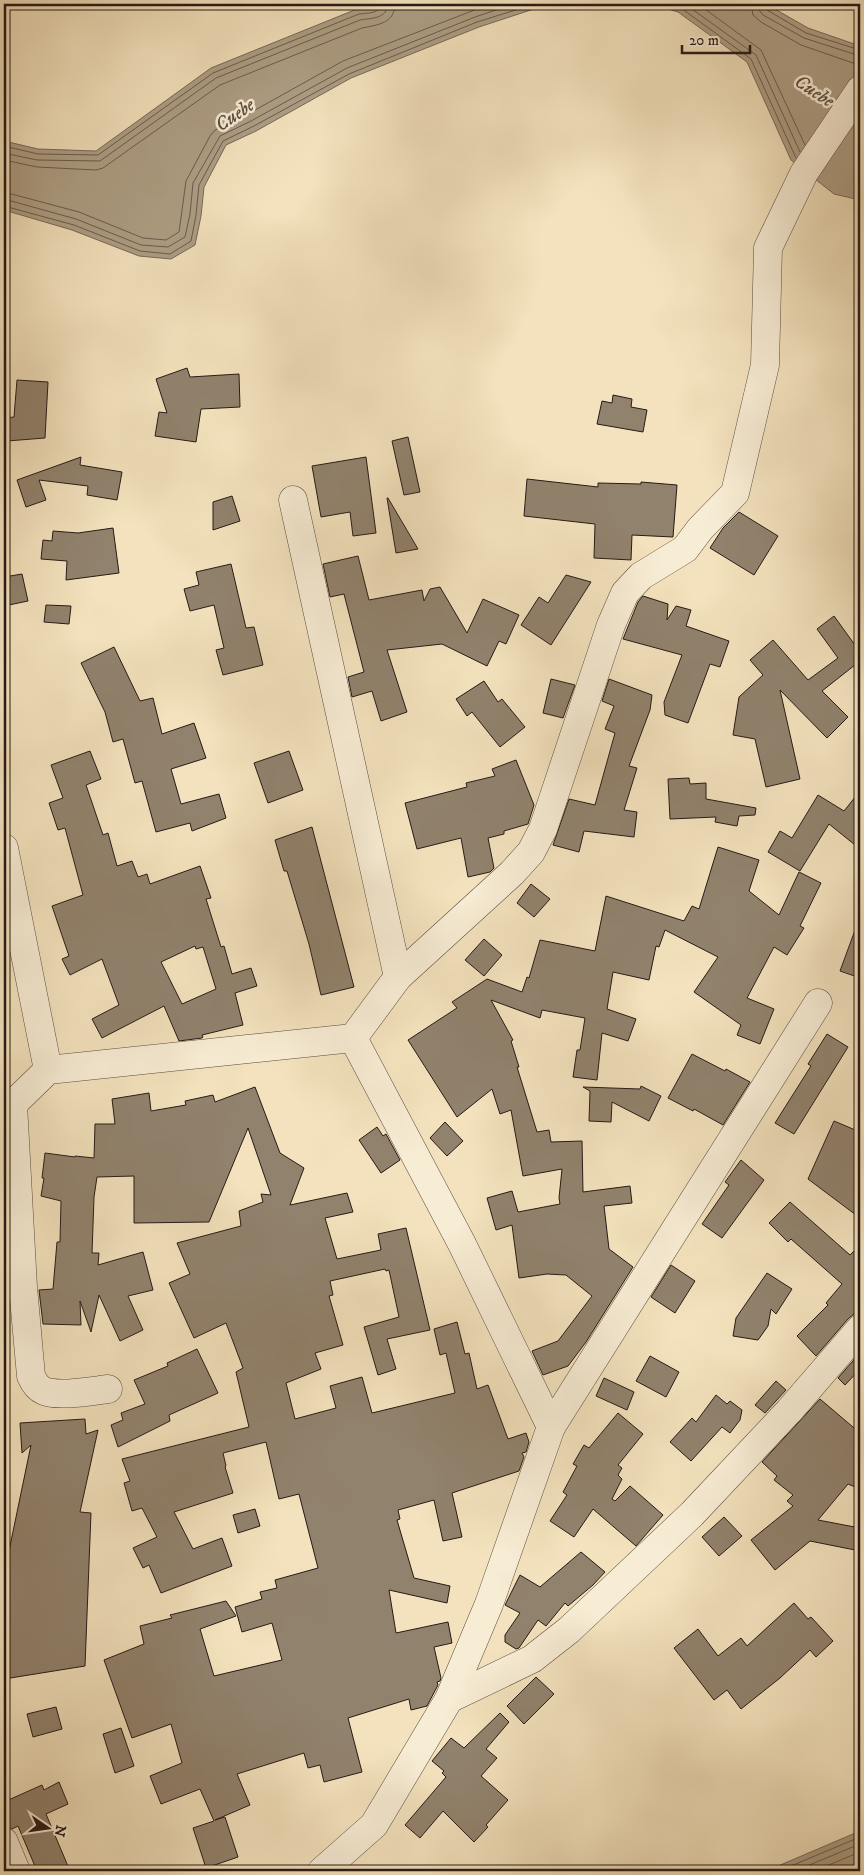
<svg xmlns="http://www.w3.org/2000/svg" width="864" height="1875" font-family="'IM FELL DW Pica',serif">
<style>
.water{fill:#ad9e84;stroke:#776958}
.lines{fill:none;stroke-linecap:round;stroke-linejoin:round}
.shore{stroke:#6a5c4d;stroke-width:1}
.building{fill:#91826d;stroke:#261a16;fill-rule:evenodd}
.minor-casing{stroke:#594c40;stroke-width:29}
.minor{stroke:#f7ecd4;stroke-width:28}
.labels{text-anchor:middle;stroke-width:5;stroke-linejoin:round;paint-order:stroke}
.water-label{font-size:19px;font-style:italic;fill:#5c4f42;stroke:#f7ecd4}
</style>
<rect width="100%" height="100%" fill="#f3e2bd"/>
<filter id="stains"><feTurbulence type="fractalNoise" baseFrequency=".004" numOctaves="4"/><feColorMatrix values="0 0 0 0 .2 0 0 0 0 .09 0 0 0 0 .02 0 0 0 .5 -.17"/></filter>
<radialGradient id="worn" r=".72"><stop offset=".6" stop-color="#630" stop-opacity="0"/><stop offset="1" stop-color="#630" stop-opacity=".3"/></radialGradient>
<!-- water -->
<g class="water">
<polygon points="390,4 559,4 546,5 479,27 351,78 256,131 226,145 204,187 201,216 195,245 171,259 139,256 72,230 4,210 4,141 38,149 96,151 211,68 357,9"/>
<polygon points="652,4 766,4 808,28 860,46 860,200 834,194 791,160 747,62 678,12"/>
<polygon points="860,1831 860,1871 769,1871 771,1869"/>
</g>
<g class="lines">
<!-- shore -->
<g class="shore">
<polyline points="668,4 681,8 751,59 796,158"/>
<polyline points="685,4 756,55 800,152"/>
<polyline points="698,4 761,50 805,145"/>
<polyline points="751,4 753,15 761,22 801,45 853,63 860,64"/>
<polyline points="758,4 759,10 763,15 804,38 860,56"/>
<polyline points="764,4 767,10 806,33 860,50"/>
<path d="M4,146L38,154L98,155L213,73L359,14C367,13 380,14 382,4"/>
<path d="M4,153L37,160L100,161L216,78L360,20C372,18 387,19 388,4"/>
<path d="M4,160L37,167L96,170L103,168L220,85L362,28C378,25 395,23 395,4"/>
<polyline points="4,192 79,212 143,238 166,240 179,232 186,181 210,136 215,130 248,114 343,61 490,4"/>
<polyline points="4,199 76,219 141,245 168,247 185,237 190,214 193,183 220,136 251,121 347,68 475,17 514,4"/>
<polyline points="4,206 74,225 140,251 170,254 191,241 196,215 199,185 223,141 254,126 349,74 477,22 535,4"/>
<polyline points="779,1871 860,1837"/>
<polyline points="795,1871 860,1844"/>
<polyline points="814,1871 860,1852"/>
</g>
</g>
<!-- building -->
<g class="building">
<polygon points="187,368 190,377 239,374 240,407 201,409 196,442 155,436 159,412 167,413 156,379"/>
<polygon points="17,380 48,382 45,438 7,441 5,418 14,417"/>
<polygon points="613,395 632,399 631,407 647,410 643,432 597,424 602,401 612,403"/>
<polygon points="408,437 420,492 404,495 392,441"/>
<polygon points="81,457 80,465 122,472 117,500 87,495 88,486 39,480 46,500 26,507 17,480"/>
<polygon points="366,457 376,533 353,536 350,512 321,517 312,466"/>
<polygon points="527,479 598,487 598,483 641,484 641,482 677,485 673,537 632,535 631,560 594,558 595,524 524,516"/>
<polygon points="232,496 240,521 213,530 213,502"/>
<polygon points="387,498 388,498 418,549 396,553"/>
<polygon points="739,512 778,536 754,575 710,548 723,528"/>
<polygon points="113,528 119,573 66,580 67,561 41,559 43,540 52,541 53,531 78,533"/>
<polygon points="358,556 369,600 422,590 424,601 430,589 440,587 467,633 483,599 519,615 506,644 499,641 487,666 442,644 387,650 407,712 381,721 372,691 352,697 348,677 364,672 344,594 330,597 323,564"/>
<polygon points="231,564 246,628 254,627 263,665 223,675 216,650 224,648 214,605 190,611 184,589 199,585 196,572"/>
<polygon points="22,574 28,601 4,606 4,577"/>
<polygon points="566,575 591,582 551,645 521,625 539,597 548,603"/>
<polygon points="643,596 668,604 667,620 676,606 691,610 686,626 729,641 720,667 710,664 688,723 665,715 664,702 682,655 623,639 638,602"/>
<polygon points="46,605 71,606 69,624 44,622"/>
<polygon points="834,616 860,652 860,661 822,691 848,717 827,738 780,690 800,779 766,787 755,739 733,735 739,697 763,675 750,660 773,640 808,680 838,658 817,629"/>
<polygon points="114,647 140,701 153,698 162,734 194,723 206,758 171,769 181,804 219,794 226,818 192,831 190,823 156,832 142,781 135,783 123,739 113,742 105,712 81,663"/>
<polygon points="551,679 575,685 563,718 543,713"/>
<polygon points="609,679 652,695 650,710 629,766 637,768 624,810 637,812 634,837 584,831 579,852 553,845 569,799 595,805 615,733 605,729 614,706 602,701"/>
<polygon points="484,681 498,702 502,699 525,727 500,747 472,712 467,716 456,699"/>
<path d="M90,751L101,779L86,785L103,835L108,833L117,866L132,861L138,877L147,874L150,884L200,866L211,898L206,899L221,947L224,946L232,974L251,968L257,986L235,993L243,1025L202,1035L203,1037L202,1038L179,1041L164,1006L102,1038L92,1019L119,1005L102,959L70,975L62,959L69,956L52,906L83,895L65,828L58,830L49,803L63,798L51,765ZM195,946L196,949L203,947L216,989L182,1004L161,962Z"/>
<polygon points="289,751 303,790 268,803 254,763"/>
<polygon points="516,760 534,805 528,824 504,831 504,834 488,838 494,868 490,872 468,877 461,838 417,849 405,803 467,787 466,783 495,776 492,769"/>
<polygon points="689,778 690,784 706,783 706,799 756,808 755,815 739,816 737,826 715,822 716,817 670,819 668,779"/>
<polygon points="860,791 860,849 829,824 800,871 768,852 780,831 792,838 818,795 844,811"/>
<polygon points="312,827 354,987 321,995 309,944 287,871 284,871 275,840"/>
<polygon points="718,847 759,860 749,891 779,915 799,872 821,883 800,926 804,928 787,955 774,947 747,998 774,1009 760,1044 737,1035 741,1025 694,992 718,957 665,930 659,947 656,946 649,980 613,972 607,1009 636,1019 628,1041 602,1033 597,1080 573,1077 577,1050 580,1050 585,1018 542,1010 540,1018 491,1000 513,1040 511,1041 519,1067 517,1067 537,1132 549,1130 551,1142 582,1141 583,1192 630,1186 632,1203 604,1206 609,1249 633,1267 586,1342 568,1366 543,1375 532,1351 558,1341 592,1296 566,1275 547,1274 519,1278 512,1225 496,1230 487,1198 512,1191 518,1212 560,1204 559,1198 562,1169 523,1176 511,1110 500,1114 492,1089 457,1117 408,1040 457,1008 452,1002 487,979 522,992 527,977 529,978 540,940 595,951 606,896 684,921 692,906 699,909"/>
<polygon points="531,884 550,899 534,917 517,903"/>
<polygon points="858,922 860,922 860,978 840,971"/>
<polygon points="484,939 502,955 484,976 465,960"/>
<polygon points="827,1034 848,1047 794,1134 775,1123 811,1066 808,1064"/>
<polygon points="692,1054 725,1071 726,1069 750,1082 723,1125 694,1109 693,1111 668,1098"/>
<polygon points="641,1086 661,1096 649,1121 612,1102 611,1122 589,1121 590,1091 583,1087 640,1089"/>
<polygon points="255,1087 280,1153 304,1168 290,1205 347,1193 353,1212 325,1218 337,1259 381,1250 378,1234 406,1228 430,1330 387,1339 396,1369 378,1375 364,1327 399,1317 389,1270 386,1271 385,1269 330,1281 333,1295 329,1296 343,1345 315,1353 321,1369 286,1383 295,1419 336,1408 330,1386 362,1377 372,1413 455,1393 446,1353 440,1355 434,1329 457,1322 465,1354 469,1353 477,1389 488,1385 508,1439 526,1433 529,1442 526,1452 522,1453 524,1457 519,1471 452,1493 462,1537 443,1541 434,1500 398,1510 400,1519 397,1520 414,1578 450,1586 447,1603 389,1590 396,1633 448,1622 452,1643 434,1647 441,1678 440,1681 437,1682 438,1685 427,1706 411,1710 409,1699 348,1718 362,1772 324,1782 320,1765 308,1768 304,1753 237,1774 250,1805 215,1820 225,1817 238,1857 206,1868 193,1828 214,1821 200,1789 161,1804 150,1776 182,1763 171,1724 132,1738 104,1660 144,1644 140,1626 172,1618 170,1615 226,1601 236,1616 200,1629 214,1676 282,1660 272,1623 242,1632 235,1607 262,1599 260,1592 277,1588 275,1580 318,1568 299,1494 279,1499 266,1442 223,1453 226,1466 225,1467 233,1493 174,1512 193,1549 222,1538 232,1566 161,1593 149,1565 143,1568 133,1548 157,1537 142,1508 132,1511 124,1483 130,1481 122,1459 249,1427 236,1372 243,1368 226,1323 194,1338 169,1283 190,1274 177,1243 241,1226 239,1211 263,1202 261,1194 271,1195 248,1128 209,1222 134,1223 134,1176 97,1177 94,1197 92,1253 99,1253 98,1265 143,1252 153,1290 128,1296 143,1330 120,1341 99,1295 91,1332 80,1301 81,1325 43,1324 39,1290 53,1289 57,1242 60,1242 61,1201 41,1196 44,1178 42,1178 45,1153 75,1157 75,1156 94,1158 95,1124 115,1124 112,1099 149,1093 151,1111 186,1105 185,1101 213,1095 215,1102"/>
<polygon points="834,1121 860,1132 860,1218 808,1179"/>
<polygon points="445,1122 463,1141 447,1156 430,1138"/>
<polygon points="377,1127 383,1136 386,1134 400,1160 381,1173 359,1140"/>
<polygon points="741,1160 764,1180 722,1238 702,1224 729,1185 725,1182"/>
<polygon points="790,1202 850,1255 860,1245 860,1314 854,1314 848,1319 816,1356 797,1336 828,1305 826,1303 842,1284 791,1239 788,1242 769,1223"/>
<polygon points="671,1265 695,1281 675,1313 651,1297"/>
<polygon points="767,1273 792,1289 776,1314 771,1309 768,1326 758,1340 733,1336 736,1318"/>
<polygon points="197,1349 218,1393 169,1415 170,1421 118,1447 111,1425 123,1420 121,1413 145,1404 134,1380 168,1366 167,1363"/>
<polygon points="860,1353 860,1369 845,1385 838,1378"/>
<polygon points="650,1356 679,1372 666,1397 636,1381"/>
<polygon points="604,1378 634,1392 627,1410 596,1396"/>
<polygon points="776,1381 786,1390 765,1413 755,1405"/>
<polygon points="716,1395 727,1404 730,1401 742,1410 740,1420 730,1433 722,1427 691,1461 670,1442 692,1418 696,1422"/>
<polygon points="820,1399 860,1433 860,1489 848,1484 818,1520 860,1528 860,1551 810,1541 775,1570 751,1540 793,1506 787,1501 793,1495 774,1480 777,1476 762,1462"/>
<polygon points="618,1413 643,1434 618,1465 622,1468 618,1475 622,1479 612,1499 615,1501 630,1486 663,1515 636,1546 593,1509 574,1537 550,1521 567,1495 563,1492 577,1466 573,1464 584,1445 589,1448"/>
<polygon points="85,1419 86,1434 98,1430 80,1512 91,1513 85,1666 4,1679 4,1575 31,1445 22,1453 20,1423"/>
<polygon points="255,1509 260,1526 238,1533 233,1515"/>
<polygon points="724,1517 742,1536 719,1556 702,1537"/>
<polygon points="581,1552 605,1572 593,1585 568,1606 565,1603 546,1626 538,1620 519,1648 516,1649 505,1642 505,1635 520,1613 505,1605 520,1575 540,1587"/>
<polygon points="794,1603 808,1619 811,1617 833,1641 816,1657 810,1650 780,1678 741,1709 727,1690 714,1700 674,1648 698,1629 718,1656 741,1638 747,1646"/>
<polygon points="536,1677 554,1694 524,1724 507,1706"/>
<polygon points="56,1707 62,1729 33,1737 27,1714"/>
<polygon points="500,1713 509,1722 486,1749 497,1758 481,1776 508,1800 486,1825 488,1827 474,1842 443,1811 420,1838 405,1825 446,1777 442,1773 444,1771 432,1761 451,1738 464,1748"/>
<polygon points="121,1728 134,1766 115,1773 103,1734"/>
<polygon points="59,1782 68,1804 46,1814 70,1871 37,1871 18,1826 12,1829 8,1827 4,1818 4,1802 42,1785 44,1790"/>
</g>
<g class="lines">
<!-- minor casing -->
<g class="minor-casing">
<g id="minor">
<polyline points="293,500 398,977"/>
<polyline points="4,848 48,1070"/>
<path d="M13,1104L23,1287L31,1376C34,1383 37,1388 44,1391C59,1397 91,1391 108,1389"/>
<polyline points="4,1108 13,1104 48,1070 353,1038 398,977 512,873 531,852 543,829 611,625 625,593 641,576 685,549 700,529 735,493 765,365 768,248 804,173 860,90"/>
<polyline points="551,1427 818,1003"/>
<polyline points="449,1699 532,1659 569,1630 692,1514 789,1411 860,1329"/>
<polyline points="4,1842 16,1871"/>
<polyline points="322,1871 374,1825 449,1699 489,1604 551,1427 462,1244 353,1038"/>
</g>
</g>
<!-- minor -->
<use href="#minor" class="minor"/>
</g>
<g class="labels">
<!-- water labels -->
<g class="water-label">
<text transform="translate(815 90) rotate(33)" y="7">Cuebe</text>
<text transform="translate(234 114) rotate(-35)" y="7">Cuebe</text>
</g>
</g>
<!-- margin -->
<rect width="864" height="1875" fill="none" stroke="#f3e2bd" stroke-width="20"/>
<rect x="5" y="5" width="854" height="1865" fill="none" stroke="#261a16" stroke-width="2.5"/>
<rect x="10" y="10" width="844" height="1855" fill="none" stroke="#261a16"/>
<!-- north arrow -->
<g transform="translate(48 1828) rotate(103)" stroke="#f7ecd4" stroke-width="4" paint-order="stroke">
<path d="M0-4L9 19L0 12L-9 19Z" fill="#261a16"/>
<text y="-8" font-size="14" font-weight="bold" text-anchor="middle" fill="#261a16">N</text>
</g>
<!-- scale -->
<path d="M682 45v8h68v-8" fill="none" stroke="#261a16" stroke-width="2.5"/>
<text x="689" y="45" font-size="15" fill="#261a16" stroke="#f7ecd4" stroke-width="4" paint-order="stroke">20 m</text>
<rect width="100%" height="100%" filter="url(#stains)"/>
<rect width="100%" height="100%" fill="url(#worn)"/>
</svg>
